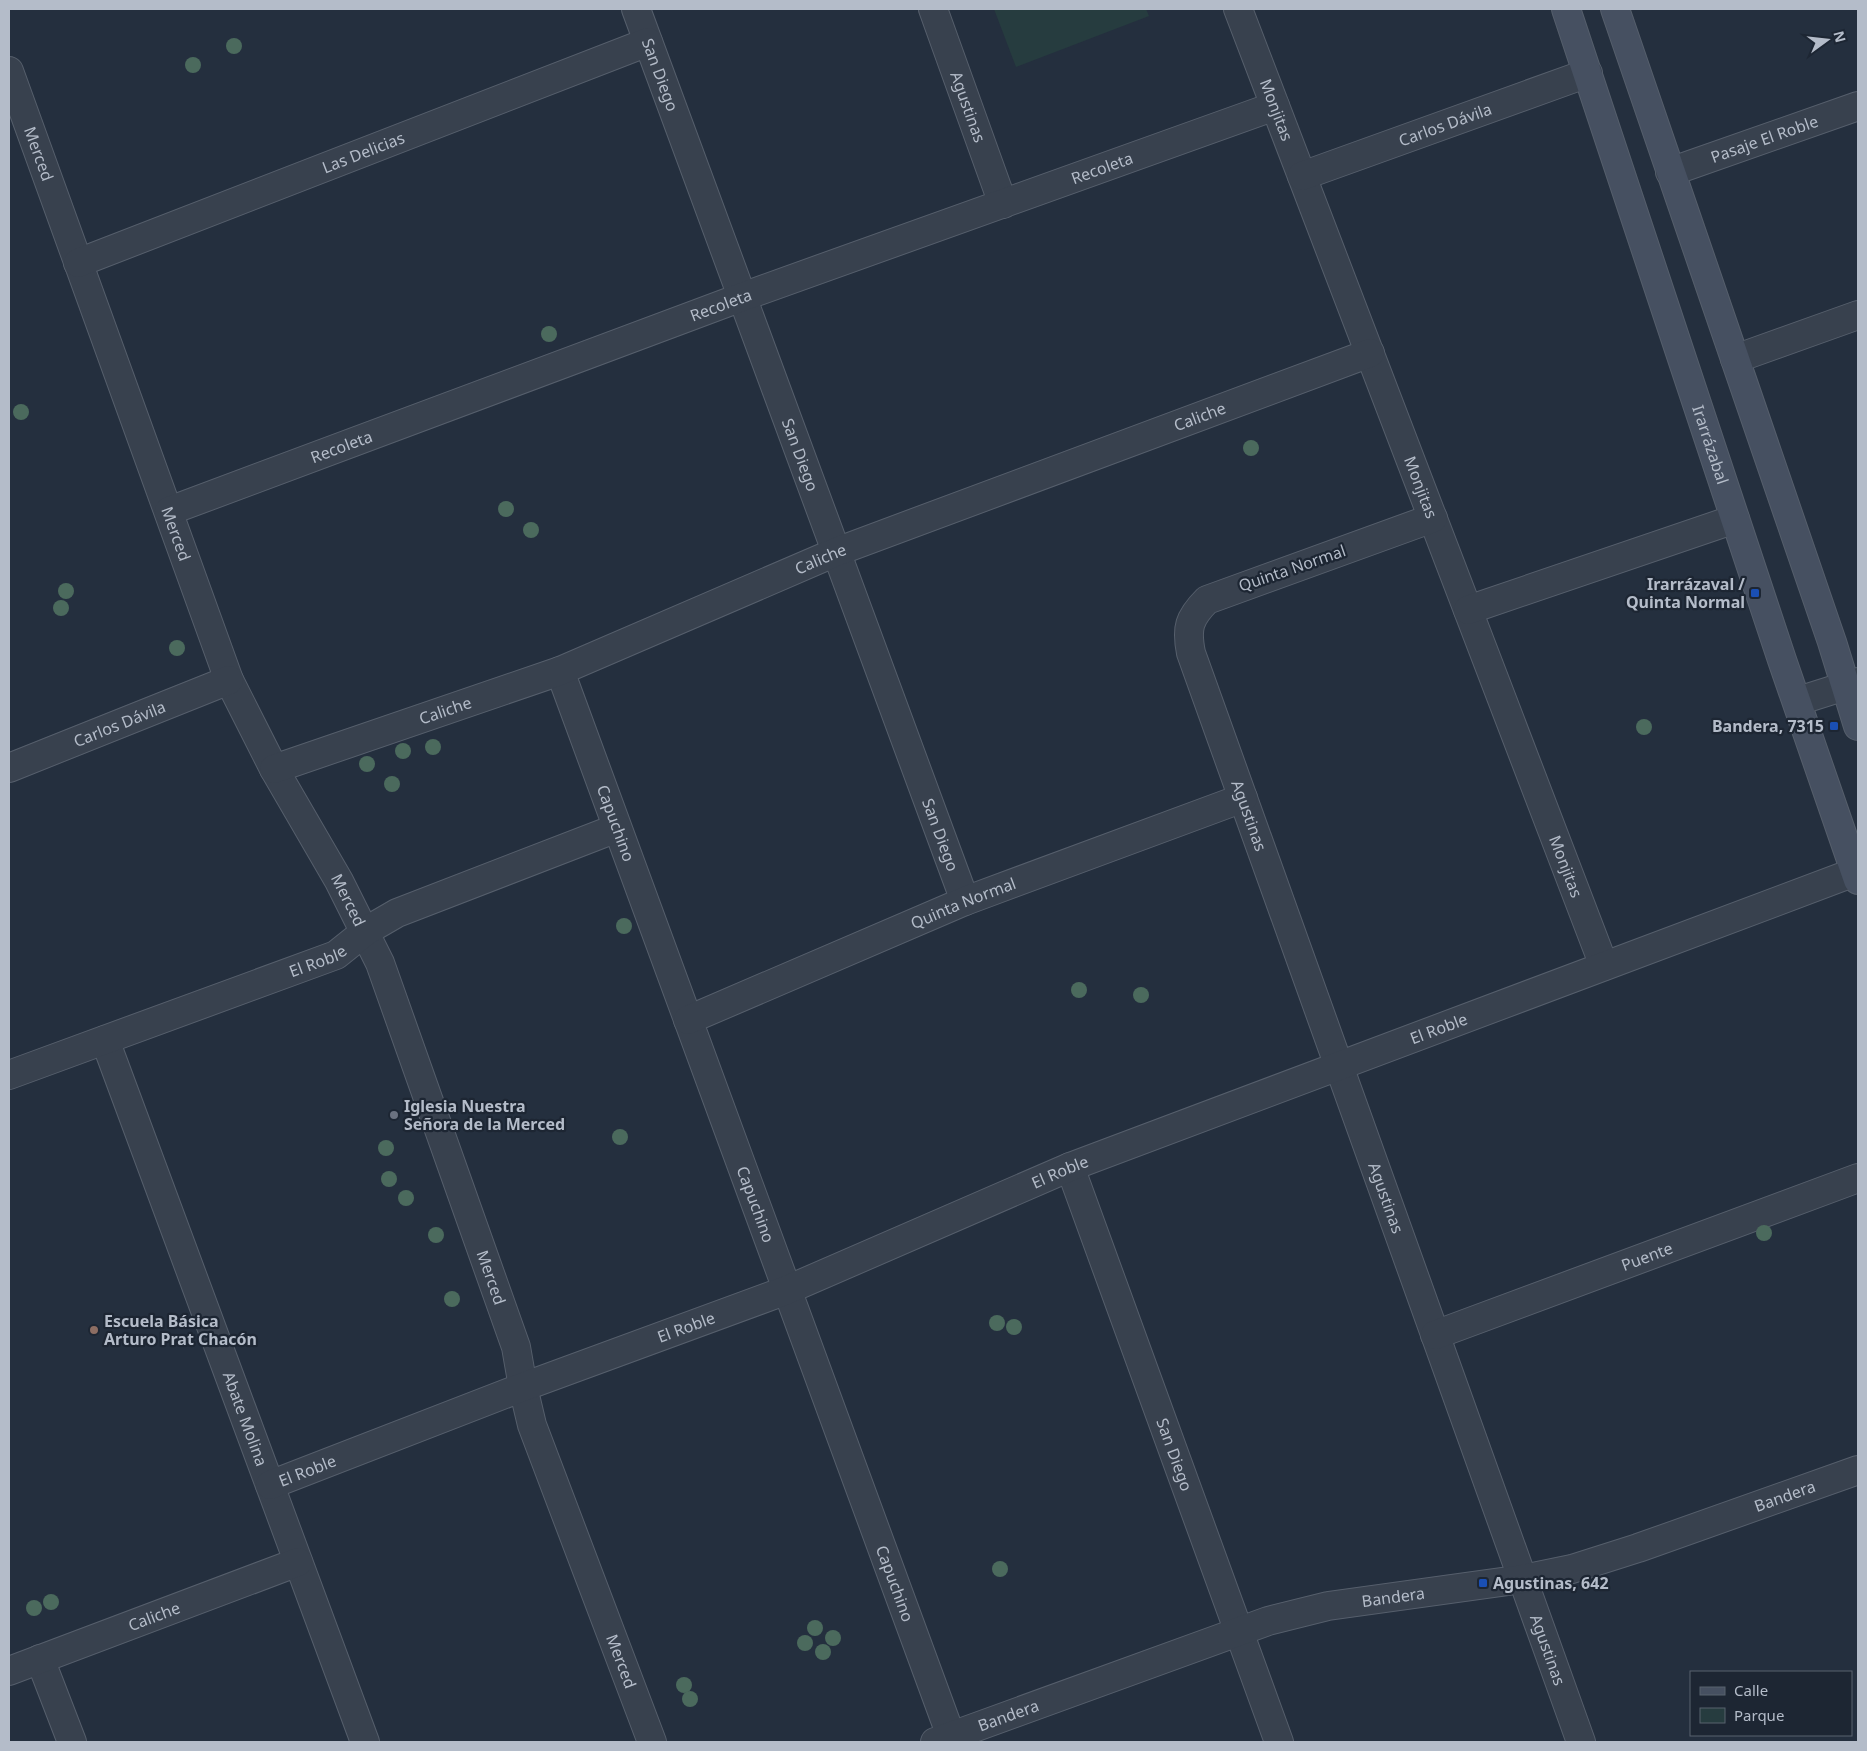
<svg xmlns="http://www.w3.org/2000/svg" width="1867" height="1751" font-family="'Noto Sans',sans-serif">
<style>
.green{fill:#263c3f}
.lines{fill:none;stroke-linecap:round;stroke-linejoin:round}
.minor-casing{stroke:#565f6c;stroke-width:30}
.tertiary-casing{stroke:#565f6c;stroke-width:30}
.secondary-casing{stroke:#565f6c;stroke-width:30}
.minor{stroke:#38414e;stroke-width:28}
.tertiary{stroke:#38414e;stroke-width:28}
.secondary{stroke:#465061;stroke-width:28}
.tree{fill:#4b6a5d}
.transit-dot{fill:#1a4fb4;stroke:#1d2633;stroke-width:2}
.worship-dot{fill:#6b7280;stroke:#1d2633;stroke-width:2}
.education-dot{fill:#8d6e63;stroke:#1d2633;stroke-width:2}
.labels{text-anchor:middle;stroke-width:4.5;stroke-linejoin:round;paint-order:stroke}
.street-label{font-size:16px;fill:#b4bcc9;stroke:#1d2633}
.poi-label{font-size:16px;font-weight:bold;fill:#b4bcc9;stroke:#1d2633;text-anchor:start}
</style>
<rect width="100%" height="100%" fill="#242f3e"/>
<!-- green -->
<polygon class="green" points="994,9 1146,9 1149,16 1016,67"/>
<g class="lines">
<!-- minor casing -->
<g class="minor-casing">
<g id="minor">
<path id="s1" d="M636,9L965,901"/>
<path id="s2" d="M933,9L1003,204"/>
<path id="s3" d="M1238,9L1604,966"/>
<path id="s4" d="M9,71L229,680L274,769L339,881L380,963L516,1347L523,1387L532,1425L652,1742"/>
<path id="s5" d="M1670,172L1858,106"/>
<path id="s6" d="M1302,176L1588,73"/>
<path id="s7" d="M78,263L648,42"/>
<polyline points="1735,359 1858,315"/>
<path id="s8" d="M169,511L742,297L1275,106"/>
<path id="s9" d="M1433,518L1207,600C1189,618 1186,628 1191,653L1581,1742"/>
<polyline points="1468,610 1735,519"/>
<path id="s10" d="M560,671L951,1736"/>
<path id="s11" d="M9,768L229,680"/>
<path id="s12" d="M274,769L560,671L836,552L1370,353"/>
<path id="s13" d="M688,1020L965,901L1243,798"/>
<path id="s14" d="M105,1040L365,1742"/>
<path id="s15" d="M9,1075L336,955L366,931L397,913L617,828"/>
<path id="s16" d="M1070,1167L1279,1742"/>
<path id="s17" d="M1435,1335L1858,1178"/>
<path id="s18" d="M270,1485L523,1387L787,1290L1070,1167L1855,872"/>
<polyline points="40,1659 72,1742"/>
<path id="s19" d="M9,1671L298,1562"/>
<path id="s20" d="M935,1742L1268,1621L1328,1606L1523,1579L1572,1569L1638,1548L1858,1470"/>
</g>
</g>
<!-- tertiary casing -->
<g class="tertiary-casing">
<polyline id="tertiary" points="1798,701 1858,682"/>
</g>
<!-- secondary casing -->
<g class="secondary-casing">
<g id="secondary">
<path id="s21" d="M1566,9L1782,660L1858,880"/>
<polyline points="1615,9 1832,642 1858,726"/>
</g>
</g>
<!-- minor -->
<use href="#minor" class="minor"/>
<!-- tertiary -->
<use href="#tertiary" class="tertiary"/>
<!-- secondary -->
<use href="#secondary" class="secondary"/>
</g>
<!-- trees -->
<g class="tree">
<circle cx="234" cy="46" r="8"/>
<circle cx="193" cy="65" r="8"/>
<circle cx="549" cy="334" r="8"/>
<circle cx="21" cy="412" r="8"/>
<circle cx="1251" cy="448" r="8"/>
<circle cx="506" cy="509" r="8"/>
<circle cx="531" cy="530" r="8"/>
<circle cx="66" cy="591" r="8"/>
<circle cx="61" cy="608" r="8"/>
<circle cx="177" cy="648" r="8"/>
<circle cx="1644" cy="727" r="8"/>
<circle cx="433" cy="747" r="8"/>
<circle cx="403" cy="751" r="8"/>
<circle cx="367" cy="764" r="8"/>
<circle cx="392" cy="784" r="8"/>
<circle cx="624" cy="926" r="8"/>
<circle cx="1079" cy="990" r="8"/>
<circle cx="1141" cy="995" r="8"/>
<circle cx="620" cy="1137" r="8"/>
<circle cx="386" cy="1148" r="8"/>
<circle cx="389" cy="1179" r="8"/>
<circle cx="406" cy="1198" r="8"/>
<circle cx="1764" cy="1233" r="8"/>
<circle cx="436" cy="1235" r="8"/>
<circle cx="452" cy="1299" r="8"/>
<circle cx="997" cy="1323" r="8"/>
<circle cx="1014" cy="1327" r="8"/>
<circle cx="1000" cy="1569" r="8"/>
<circle cx="51" cy="1602" r="8"/>
<circle cx="34" cy="1608" r="8"/>
<circle cx="815" cy="1628" r="8"/>
<circle cx="833" cy="1638" r="8"/>
<circle cx="805" cy="1643" r="8"/>
<circle cx="823" cy="1652" r="8"/>
<circle cx="684" cy="1685" r="8"/>
<circle cx="690" cy="1699" r="8"/>
</g>
<!-- markers -->
<g class="transit-dot">
<rect x="1750" y="588" width="10" height="10" rx="2.5"/>
<rect x="1829" y="721" width="10" height="10" rx="2.5"/>
<rect x="1478" y="1578" width="10" height="10" rx="2.5"/>
</g>
<circle class="worship-dot" cx="394" cy="1115" r="5"/>
<circle class="education-dot" cx="94" cy="1330" r="5"/>
<g class="labels">
<!-- street labels -->
<g class="street-label">
<text dy="6" stroke="none"><textPath href="#s1" startOffset="70">San Diego</textPath></text>
<text dy="6" stroke="none"><textPath href="#s2" startOffset="104">Agustinas</textPath></text>
<text dy="6" stroke="none"><textPath href="#s3" startOffset="108">Monjitas</textPath></text>
<text dy="6" stroke="none"><textPath href="#s6" startOffset="152">Carlos Dávila</textPath></text>
<text dy="6" stroke="none"><textPath href="#s5" startOffset="100">Pasaje El Roble</textPath></text>
<text dy="6" stroke="none"><textPath href="#s7" startOffset="306">Las Delicias</textPath></text>
<text dy="6" stroke="none"><textPath href="#s4" startOffset="88">Merced</textPath></text>
<text dy="6" stroke="none"><textPath href="#s8" startOffset="994">Recoleta</textPath></text>
<text dy="6" stroke="none"><textPath href="#s8" startOffset="589">Recoleta</textPath></text>
<text dy="6" stroke="none"><textPath href="#s12" startOffset="991">Caliche</textPath></text>
<text dy="6" stroke="none"><textPath href="#s21" startOffset="459">Irarrázabal</textPath></text>
<text dy="6" stroke="none"><textPath href="#s8" startOffset="184">Recoleta</textPath></text>
<text dy="6" stroke="none"><textPath href="#s1" startOffset="475">San Diego</textPath></text>
<text dy="6" stroke="none"><textPath href="#s3" startOffset="512">Monjitas</textPath></text>
<text dy="6" stroke="none"><textPath href="#s4" startOffset="492">Merced</textPath></text>
<text dy="6" stroke="none"><textPath href="#s12" startOffset="586">Caliche</textPath></text>
<text transform="translate(1292 568) rotate(-19)" y="6">Quinta Normal</text>
<text dy="6" stroke="none"><textPath href="#s12" startOffset="181">Caliche</textPath></text>
<text dy="6" stroke="none"><textPath href="#s11" startOffset="119">Carlos Dávila</textPath></text>
<text dy="6" stroke="none"><textPath href="#s9" startOffset="472">Agustinas</textPath></text>
<text dy="6" stroke="none"><textPath href="#s10" startOffset="162">Capuchino</textPath></text>
<text dy="6" stroke="none"><textPath href="#s1" startOffset="880">San Diego</textPath></text>
<text dy="6" stroke="none"><textPath href="#s3" startOffset="918">Monjitas</textPath></text>
<text dy="6" stroke="none"><textPath href="#s4" startOffset="898">Merced</textPath></text>
<text dy="6" stroke="none"><textPath href="#s13" startOffset="299">Quinta Normal</textPath></text>
<text dy="6" stroke="none"><textPath href="#s15" startOffset="329">El Roble</textPath></text>
<text dy="6" stroke="none"><textPath href="#s18" startOffset="1255">El Roble</textPath></text>
<text dy="6" stroke="none"><textPath href="#s18" startOffset="850">El Roble</textPath></text>
<text dy="6" stroke="none"><textPath href="#s9" startOffset="878">Agustinas</textPath></text>
<text dy="6" stroke="none"><textPath href="#s10" startOffset="568">Capuchino</textPath></text>
<text dy="6" stroke="none"><textPath href="#s17" startOffset="226">Puente</textPath></text>
<text dy="6" stroke="none"><textPath href="#s4" startOffset="1302">Merced</textPath></text>
<text dy="6" stroke="none"><textPath href="#s18" startOffset="445">El Roble</textPath></text>
<text dy="6" stroke="none"><textPath href="#s14" startOffset="404">Abate Molina</textPath></text>
<text dy="6" stroke="none"><textPath href="#s16" startOffset="306">San Diego</textPath></text>
<text dy="6" stroke="none"><textPath href="#s18" startOffset="40">El Roble</textPath></text>
<text dy="6" stroke="none"><textPath href="#s20" startOffset="888">Bandera</textPath></text>
<text dy="6" stroke="none"><textPath href="#s10" startOffset="972">Capuchino</textPath></text>
<text dy="6" stroke="none"><textPath href="#s20" startOffset="482">Bandera</textPath></text>
<text dy="6" stroke="none"><textPath href="#s19" startOffset="155">Caliche</textPath></text>
<text dy="6" stroke="none"><textPath href="#s9" startOffset="1358">Agustinas</textPath></text>
<text dy="6" stroke="none"><textPath href="#s4" startOffset="1708">Merced</textPath></text>
<text dy="6" stroke="none"><textPath href="#s20" startOffset="78">Bandera</textPath></text>
</g>
<!-- poi labels -->
<g class="poi-label">
<text x="1745" y="590" text-anchor="end">Irarrázaval /<tspan x="1745" dy="18">Quinta Normal</tspan></text>
<text x="1824" y="732" text-anchor="end">Bandera, 7315</text>
<text x="404" y="1112">Iglesia Nuestra<tspan x="404" dy="18">Señora de la Merced</tspan></text>
<text x="104" y="1327">Escuela Básica<tspan x="104" dy="18">Arturo Prat Chacón</tspan></text>
<text x="1493" y="1589">Agustinas, 642</text>
</g>
</g>
<!-- border -->
<rect width="1867" height="1751" fill="none" stroke="#b4bcc9" stroke-width="20"/>
<!-- legend -->
<rect x="1690" y="1671" width="162" height="65" fill="#1d2633" stroke="#59626f"/>
<rect x="1700" y="1687" width="25" height="8" fill="#465061" stroke="#59626f"/>
<text x="1734" y="1696" font-size="15" fill="#b4bcc9">Calle</text>
<rect x="1700" y="1708" width="25" height="15" fill="#263c3f" stroke="#59626f"/>
<text x="1734" y="1721" font-size="15" fill="#b4bcc9">Parque</text>
<!-- north arrow -->
<g transform="translate(1827 40) rotate(75)" stroke="#1d2633" stroke-width="4" paint-order="stroke">
<path d="M0-4L9 19L0 12L-9 19Z" fill="#b4bcc9"/>
<text y="-8" font-size="14" font-weight="bold" text-anchor="middle" fill="#b4bcc9">N</text>
</g>
</svg>
